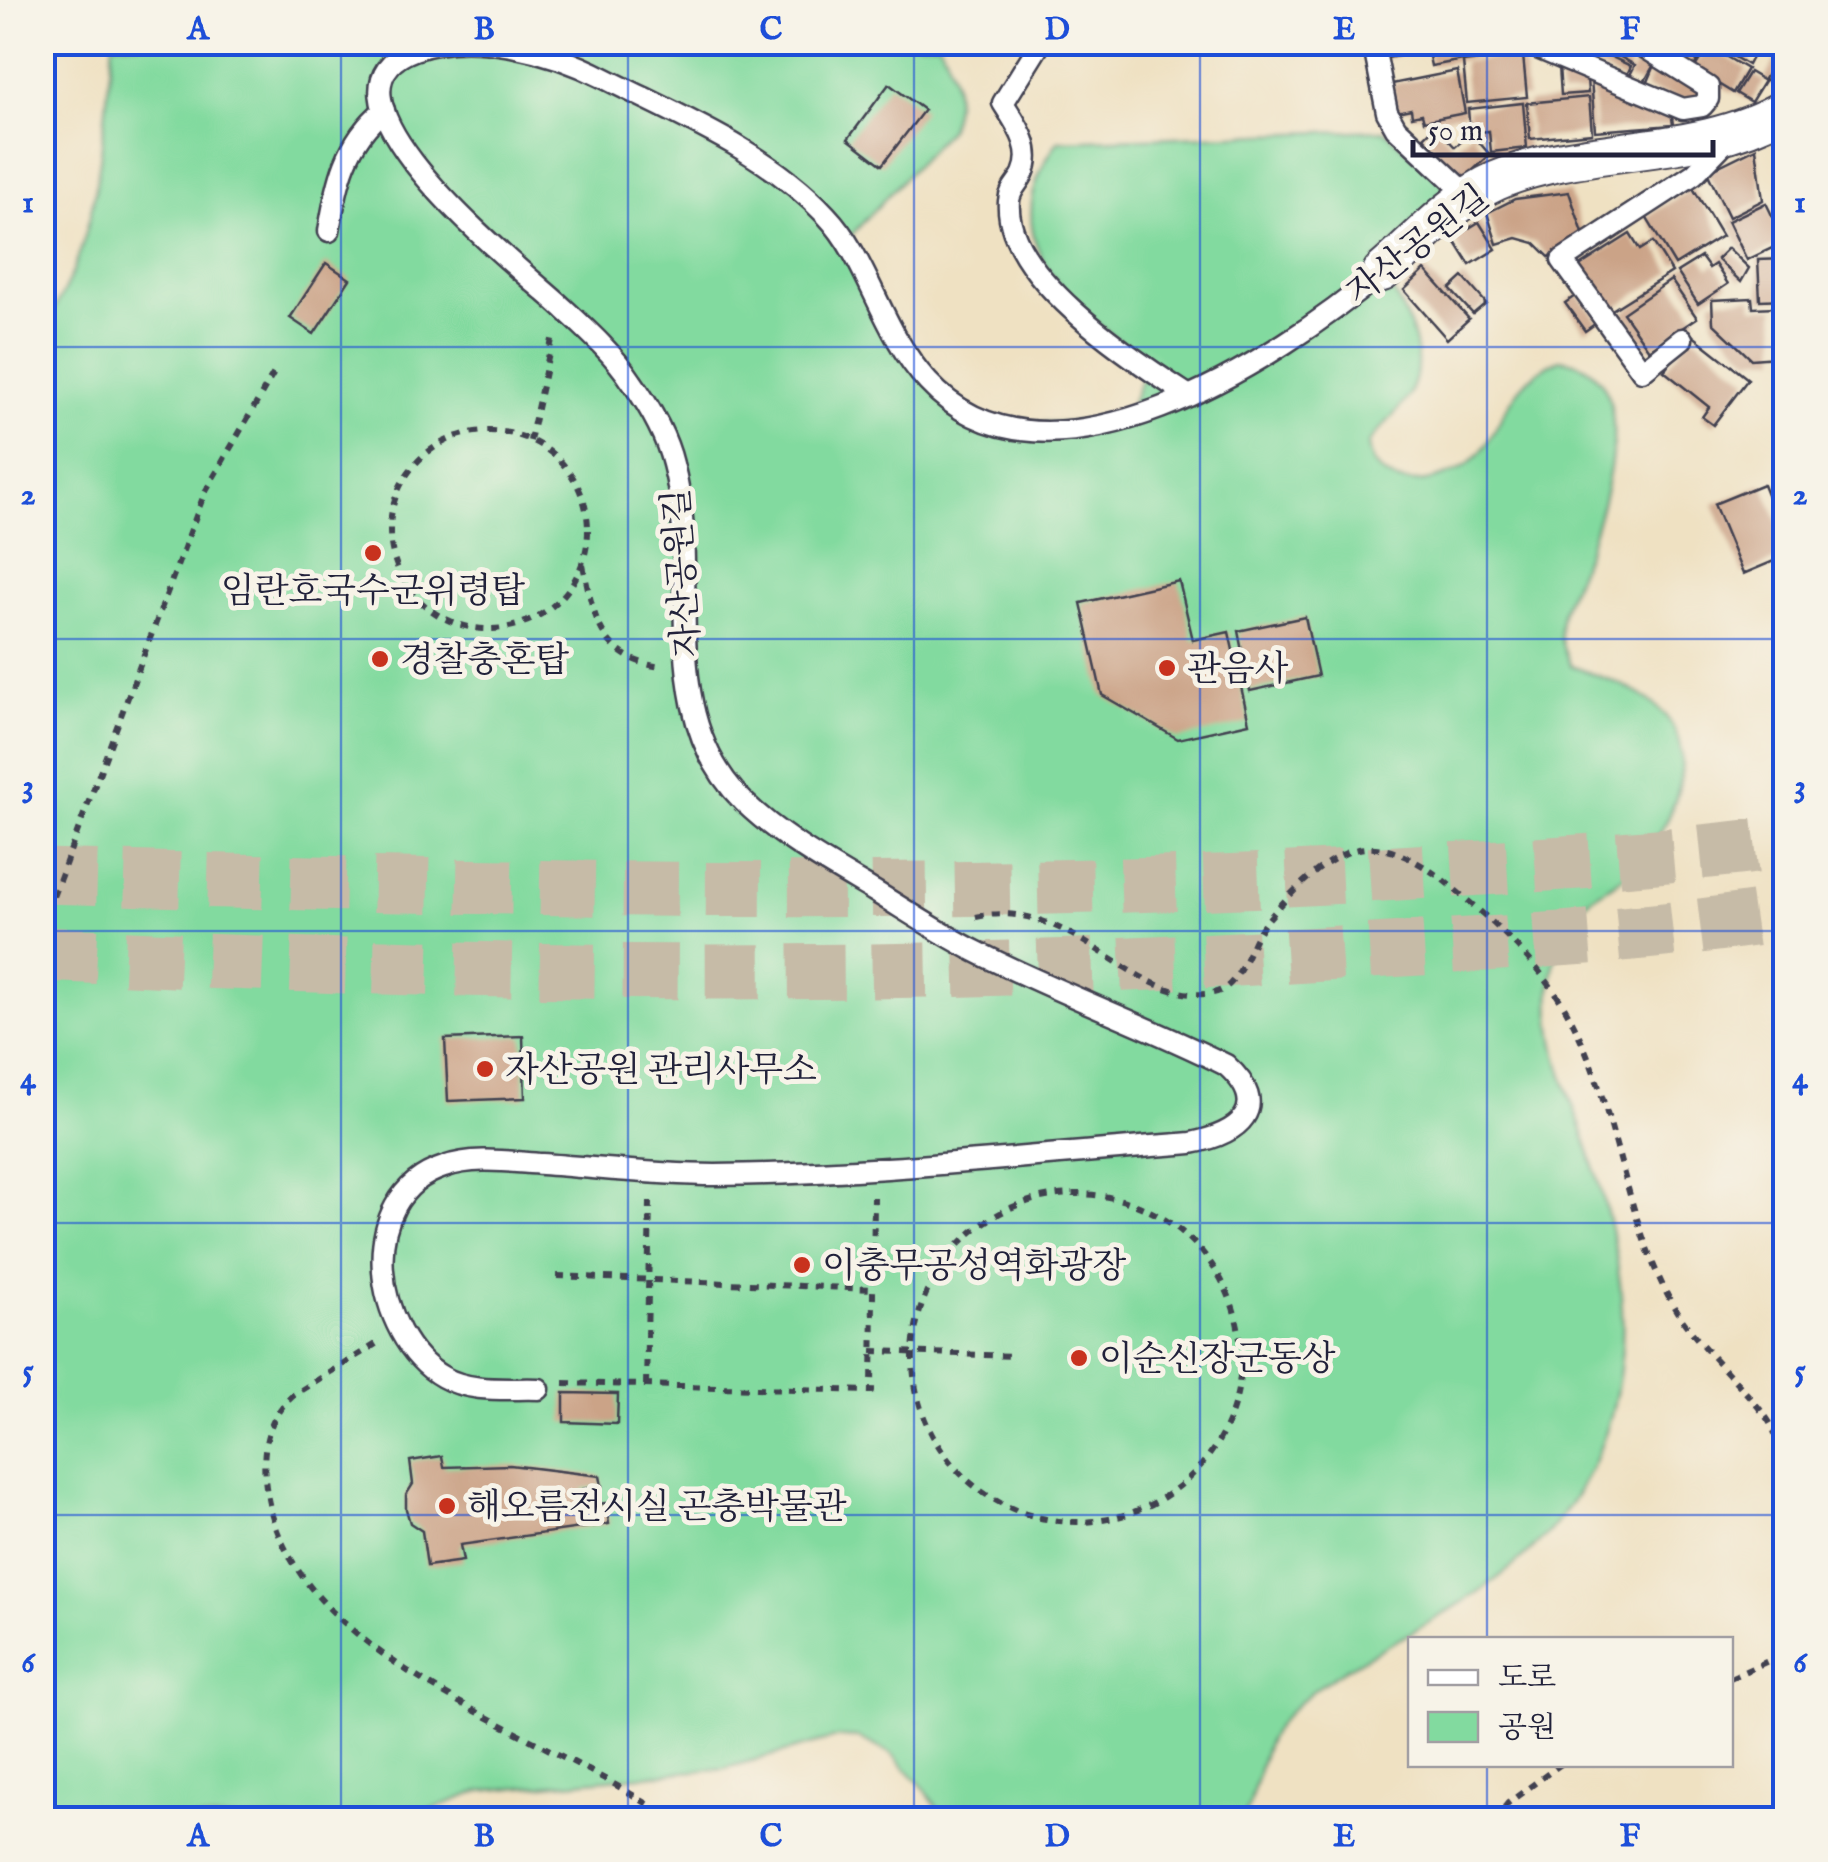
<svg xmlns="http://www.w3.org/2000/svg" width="1828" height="1862" font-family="'IM FELL English','Noto Serif KR',serif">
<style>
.green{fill:#82da9f;stroke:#527e6d;stroke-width:2.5}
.building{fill:#cba387}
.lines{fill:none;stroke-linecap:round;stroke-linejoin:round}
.primary-tunnel{stroke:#c6bba7;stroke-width:55;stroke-dasharray:55 28;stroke-linecap:butt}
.lane-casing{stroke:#413f4f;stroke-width:25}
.street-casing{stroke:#413f4f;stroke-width:42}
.path{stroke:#413f4f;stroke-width:6;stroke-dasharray:8 8;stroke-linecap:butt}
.lane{stroke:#fff;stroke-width:20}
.street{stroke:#fff;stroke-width:38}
.grid{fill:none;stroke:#1d4ed8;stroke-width:2.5;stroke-opacity:0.55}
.poi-dot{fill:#c8321e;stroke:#f7f3e8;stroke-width:4}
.labels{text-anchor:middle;stroke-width:10;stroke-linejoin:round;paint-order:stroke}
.street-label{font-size:35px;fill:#22223b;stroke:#f7f3e8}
.poi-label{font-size:35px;fill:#22223b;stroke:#f7f3e8;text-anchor:start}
.neatline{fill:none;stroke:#1d4ed8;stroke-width:4}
.grid-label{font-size:32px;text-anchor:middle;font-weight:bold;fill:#1d4ed8}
</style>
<rect width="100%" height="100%" fill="#f7f3e8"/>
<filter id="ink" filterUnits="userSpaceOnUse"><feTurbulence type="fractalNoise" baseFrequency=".01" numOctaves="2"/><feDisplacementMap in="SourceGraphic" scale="20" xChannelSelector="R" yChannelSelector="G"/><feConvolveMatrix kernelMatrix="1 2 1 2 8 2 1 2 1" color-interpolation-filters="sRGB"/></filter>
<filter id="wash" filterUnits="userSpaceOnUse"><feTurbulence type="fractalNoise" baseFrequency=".0048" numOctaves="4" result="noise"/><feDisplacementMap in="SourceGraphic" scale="40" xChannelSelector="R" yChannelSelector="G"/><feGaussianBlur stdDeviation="2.25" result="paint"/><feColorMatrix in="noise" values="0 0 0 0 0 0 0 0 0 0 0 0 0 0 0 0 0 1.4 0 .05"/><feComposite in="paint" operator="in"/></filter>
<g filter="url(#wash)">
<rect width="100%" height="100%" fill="#efe1c2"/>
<!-- green -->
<path class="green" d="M113,43H939C955,71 961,98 949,129L847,240L899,344L985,423L1124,422L1148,363C1071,305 987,242 1058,141L1384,130L1453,191L1376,260C1396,299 1434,351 1409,395C1399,412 1380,428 1368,444C1372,493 1432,488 1465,466C1505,440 1497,386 1560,359C1648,369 1605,503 1585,557C1578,576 1566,595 1562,614C1557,634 1562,648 1571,666C1601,677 1641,688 1664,714C1704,760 1668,835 1632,870C1614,887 1587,895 1573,916C1559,935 1553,964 1551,987C1546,1047 1572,1098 1590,1154C1628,1268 1642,1382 1580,1489C1537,1563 1463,1604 1390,1644C1350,1666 1310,1686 1280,1722C1258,1747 1259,1790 1242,1819H945L925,1789L892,1754L859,1738L839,1737L726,1768L481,1791L404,1819L47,1820L43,1814L42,327C101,248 101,137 113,43Z"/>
<g id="blocks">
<!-- building -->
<g class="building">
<polygon points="1379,42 1421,42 1422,52 1381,59"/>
<polygon points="1426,42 1487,42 1490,55 1431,66"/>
<polygon points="1571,42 1595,47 1587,63 1566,54"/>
<polygon points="1604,42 1627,42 1657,59 1642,86 1628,79 1635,65 1602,47"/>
<polygon points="1677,42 1705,45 1693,69 1674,49"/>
<polygon points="1731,42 1760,42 1748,65 1726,52"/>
<polygon points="1786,42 1786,86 1783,89 1764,79"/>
<polygon points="1708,46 1747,69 1733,93 1694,69"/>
<polygon points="1597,50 1631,66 1624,81 1590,64"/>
<polygon points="1523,55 1527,97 1467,103 1463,62"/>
<polygon points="1657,60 1704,89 1697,103 1645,89"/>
<polygon points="1559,66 1587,78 1588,93 1561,95"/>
<polygon points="1457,71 1465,113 1424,121 1422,114 1412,116 1411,109 1397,112 1392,84"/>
<polygon points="1749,72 1764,81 1751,102 1736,93"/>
<polygon points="1591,79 1671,110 1673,125 1595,131"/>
<polygon points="889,84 924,110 882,165 848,139"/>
<polygon points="1589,97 1592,133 1530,139 1527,103"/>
<polygon points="1523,103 1527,148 1491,152 1489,131 1470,133 1468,109"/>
<polygon points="1435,126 1455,147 1471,133 1490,155 1463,179 1424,137"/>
<polygon points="1756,148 1763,200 1729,217 1707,172"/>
<polygon points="1693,188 1722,236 1675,265 1646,217"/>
<polygon points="1569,192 1584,236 1549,257 1535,243 1517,238 1497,244 1487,213 1515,199"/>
<polygon points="1766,203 1785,242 1747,260 1728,221"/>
<polygon points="1479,222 1496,249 1470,265 1453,238"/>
<polygon points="1630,234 1640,250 1653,242 1672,272 1607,313 1578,267"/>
<polygon points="1728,248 1749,268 1741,282 1717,259"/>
<polygon points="1701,257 1709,268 1715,264 1728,284 1698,304 1677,272"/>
<polygon points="1786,259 1786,299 1760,300 1758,260"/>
<polygon points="326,263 350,279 314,334 290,318"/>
<polygon points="1425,270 1469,319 1447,339 1404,290"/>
<polygon points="1463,277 1486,303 1473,314 1450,289"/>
<polygon points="1671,280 1697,318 1649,350 1623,313"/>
<polygon points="1578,294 1599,321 1585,331 1565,303"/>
<polygon points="1752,298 1753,308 1775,307 1777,357 1751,359 1713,323 1712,300"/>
<polygon points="1692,335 1748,379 1713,425 1702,417 1709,407 1664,371"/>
<polygon points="1763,484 1786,542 1786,556 1743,574 1714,504"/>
<polygon points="1179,581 1193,640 1229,632 1249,723 1178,739 1102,695 1081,603"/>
<polygon points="1305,617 1318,676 1250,691 1238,631"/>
<polygon points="523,1036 525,1098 448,1101 445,1039"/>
<polygon points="564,1393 618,1394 617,1424 564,1422"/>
<polygon points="442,1456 444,1467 510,1465 600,1476 602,1486 583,1489 585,1506 606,1503 609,1524 460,1545 463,1561 427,1566 422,1531 410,1523 406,1509 406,1495 413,1484 410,1461"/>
</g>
</g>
</g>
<g filter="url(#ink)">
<use href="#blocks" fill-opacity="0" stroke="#413f4f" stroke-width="2.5"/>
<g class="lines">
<!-- primary-tunnel -->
<g class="primary-tunnel">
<path d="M42,876C484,888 925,900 1366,875C1506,866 1646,861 1786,842"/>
<path d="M42,954C474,975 909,981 1340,953C1489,943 1638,938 1786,914"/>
</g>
<!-- lane casing -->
<g class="lane-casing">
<g id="lane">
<path d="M1041,42L1003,103C1016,124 1035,148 1023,174C1018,184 1010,189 1009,201C1003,275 1132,359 1186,394"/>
<polyline points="1373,42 1387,112 1396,128 1469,196"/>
<polyline points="1523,42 1683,109 1702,106 1708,99 1708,87 1636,42"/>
<path d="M329,231C337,183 345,142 384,110"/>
<polyline points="1682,339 1642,371 1562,260 1694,174 1730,137"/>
<path d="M539,1389C508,1388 471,1393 443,1377C373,1337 352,1196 444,1167C475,1156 510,1162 542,1164C599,1168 658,1175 715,1175C874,1174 1033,1155 1191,1143C1238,1134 1274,1108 1226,1065C1144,1024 1057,993 975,951C940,933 907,911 874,891C830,865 781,838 744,802C652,712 703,575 673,464C666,435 649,406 632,382C613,353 586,329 561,306C526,273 295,94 414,50C472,29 552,51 604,78C681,117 766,151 826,215C869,260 880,330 928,382C1047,511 1279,358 1382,272"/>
</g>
</g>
<!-- street casing -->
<g class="street-casing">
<path id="street" d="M1382,272C1417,242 1453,200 1496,181C1588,141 1698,161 1786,108"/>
</g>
<!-- path -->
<g class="path">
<circle cx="489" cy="530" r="99"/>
<polyline points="530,441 553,335"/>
<path d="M583,565C594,618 600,658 661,667"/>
<path d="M976,917C1075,895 1131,1007 1213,993C1242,988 1248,943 1265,923C1287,897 1324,856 1359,849C1392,842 1429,868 1453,888C1498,926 1547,970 1573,1023C1617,1111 1624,1214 1670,1300C1694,1344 1736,1377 1766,1417C1776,1430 1780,1450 1786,1466"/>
<polyline points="42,926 205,492 275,371"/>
<circle cx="1077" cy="1358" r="164"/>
<polyline points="557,1276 873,1289"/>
<path d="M376,1344L293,1395C268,1418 262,1446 265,1478C281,1661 547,1729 671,1820"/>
<polyline points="872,1351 1014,1356"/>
<polyline points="564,1383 872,1391 874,1197"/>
<polyline points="646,1385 650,1202"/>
<polyline points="1730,1678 1786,1653"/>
<polyline points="1494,1820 1508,1803 1561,1764"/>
</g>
<!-- lane -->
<use href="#lane" class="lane"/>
<!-- street -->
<use href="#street" class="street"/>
</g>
</g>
<!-- grid -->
<path class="grid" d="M341,42V1820M628,42V1820M914,42V1820M1200,42V1820M1487,42V1640M42,347H1786M42,639H1786M42,931H1786M42,1223H1786M42,1515H1786M1487,1764V1820"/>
<!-- markers -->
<g class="poi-dot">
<circle cx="373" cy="553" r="10"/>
<circle cx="380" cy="659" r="10"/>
<circle cx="1167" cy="668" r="10"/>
<circle cx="485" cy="1069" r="10"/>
<circle cx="802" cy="1265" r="10"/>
<circle cx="1079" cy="1358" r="10"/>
<circle cx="447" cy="1506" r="10"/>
</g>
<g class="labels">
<!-- street labels -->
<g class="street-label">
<text transform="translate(1417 244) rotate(-38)" y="12">자산공원길</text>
<text transform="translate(681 573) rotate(-94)" y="12">자산공원길</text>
</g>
<!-- poi labels -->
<g class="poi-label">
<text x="373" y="602" text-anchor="middle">임란호국수군위령탑</text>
<text x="400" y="671">경찰충혼탑</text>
<text x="1187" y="680">관음사</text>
<text x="505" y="1081">자산공원 관리사무소</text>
<text x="822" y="1277">이충무공성역화광장</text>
<text x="1099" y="1370">이순신장군동상</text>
<text x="467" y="1518">해오름전시실 곤충박물관</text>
</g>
</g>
<!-- margin -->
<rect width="1828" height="1862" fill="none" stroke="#f7f3e8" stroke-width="110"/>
<!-- legend -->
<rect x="1408" y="1637" width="325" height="130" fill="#f7f3e8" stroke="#a29fa3" stroke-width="2.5"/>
<rect x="1428" y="1670" width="50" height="15" fill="#ffffff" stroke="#a29fa3" stroke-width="2.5"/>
<text x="1498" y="1687" font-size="30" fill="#22223b">도로</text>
<rect x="1428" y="1712" width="50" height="30" fill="#82da9f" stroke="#a29fa3" stroke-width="2.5"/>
<text x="1498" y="1737" font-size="30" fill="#22223b">공원</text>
<!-- scale -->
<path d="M1413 140v15h300v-15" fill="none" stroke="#22223b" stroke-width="5"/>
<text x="1428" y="140" font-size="30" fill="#22223b" stroke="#f7f3e8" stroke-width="8" paint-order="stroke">50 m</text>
<rect x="55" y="55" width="1718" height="1752" class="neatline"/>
<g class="grid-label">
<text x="198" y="39">A</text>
<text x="484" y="39">B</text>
<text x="771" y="39">C</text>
<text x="1057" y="39">D</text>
<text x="1344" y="39">E</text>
<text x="1630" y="39">F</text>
<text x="28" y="212">1</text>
<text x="1800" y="212">1</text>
<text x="28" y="504">2</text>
<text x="1800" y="504">2</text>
<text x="28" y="796">3</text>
<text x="1800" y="796">3</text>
<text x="28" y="1088">4</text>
<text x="1800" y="1088">4</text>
<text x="28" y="1380">5</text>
<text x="1800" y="1380">5</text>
<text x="28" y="1672">6</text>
<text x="1800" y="1672">6</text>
<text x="198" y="1846">A</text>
<text x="484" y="1846">B</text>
<text x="771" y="1846">C</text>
<text x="1057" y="1846">D</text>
<text x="1344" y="1846">E</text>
<text x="1630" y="1846">F</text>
</g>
</svg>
